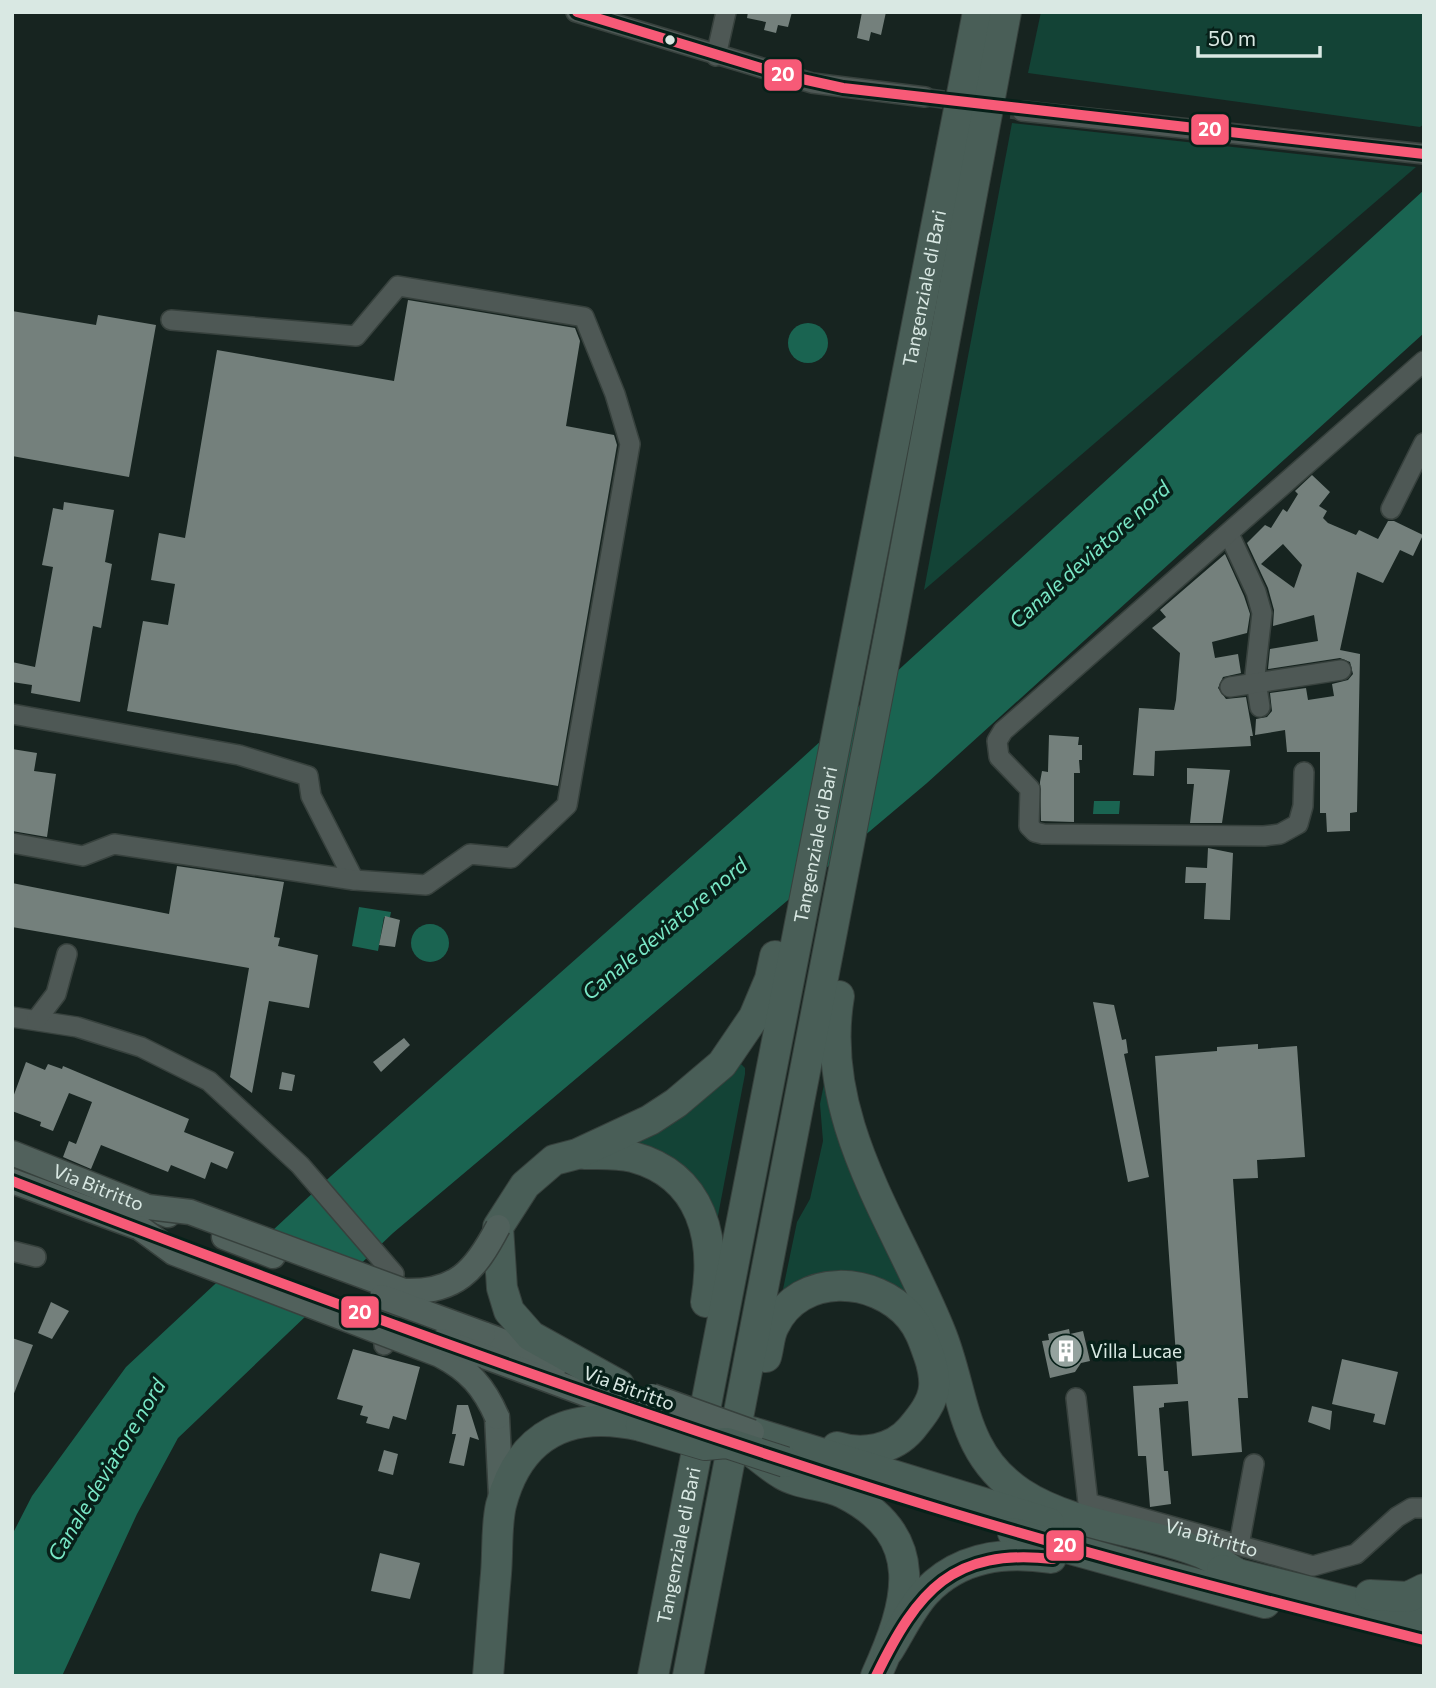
<svg xmlns="http://www.w3.org/2000/svg" width="1436" height="1688" font-family="Commissioner,sans-serif">
<style>
.green{fill:#134336}
.water{fill:#1a6451}
.pier{fill:#172420}
.building{fill:#74807c;fill-rule:evenodd}
.lines{fill:none;stroke-linecap:round;stroke-linejoin:round}
.minor-tunnel{stroke:#34413d;stroke-width:19;stroke-dasharray:19 10;stroke-linecap:butt}
.minor-casing{stroke:#37413d;stroke-width:22}
.major-casing{stroke:#37413d;stroke-width:27}
.highway-casing{stroke:#37413d;stroke-width:32}
.minor{stroke:#4e5855;stroke-width:19}
.major{stroke:#51615c;stroke-width:24}
.highway{stroke:#495e57;stroke-width:30}
.major-bridge-casing{stroke:#37413d;stroke-width:27;stroke-linecap:butt}
.highway-bridge-casing{stroke:#37413d;stroke-width:32;stroke-linecap:butt}
.major-bridge{stroke:#51615c;stroke-width:24}
.highway-bridge{stroke:#495e57;stroke-width:30}
.bus-1-casing{stroke:#072019;stroke-width:16}
.bus-1{stroke:#f75a77;stroke-width:10}
.bus-dot{fill:#d9e8e3;stroke:#072019;stroke-width:2.5}
.labels{text-anchor:middle;stroke-width:7;stroke-linejoin:round;paint-order:stroke}
.street-label{font-size:19px;fill:#d9e8e3;stroke:#072019}
.poi-label{font-size:19px;fill:#d9e8e3;stroke:#072019;text-anchor:start}
.water-label{font-size:21px;font-style:italic;fill:#79e7c6;stroke:#072019}
.line-badge{stroke:#072019;stroke-width:2.5}
.badge-label{font-size:19px;text-anchor:middle;font-weight:bold;fill:#fff}
</style>
<rect width="100%" height="100%" fill="#172420"/>
<!-- green -->
<g class="green">
<polygon points="1041,12 1424,12 1424,124 1420,127 1028,73"/>
<polygon points="1012,123 1416,167 924,590"/>
<polygon points="739,1062 745,1068 745,1074 716,1226 636,1148 635,1138"/>
<polygon points="827,1069 923,1314 910,1305 782,1294 797,1222 810,1199 823,1141 820,1104"/>
</g>
<!-- water -->
<g class="water">
<polygon points="1424,190 1424,333 927,783 393,1233 178,1438 137,1514 62,1676 12,1676 12,1535 32,1496 126,1367 331,1176 789,770"/>
<circle cx="808" cy="343" r="20"/>
<polygon points="1094,801 1120,801 1119,814 1093,814"/>
<polygon points="359,907 391,912 390,917 384,917 378,951 352,946"/>
<circle cx="430" cy="943" r="19"/>
</g>
<!-- pier -->
<polygon class="pier" points="263,1234 360,1269 311,1316 215,1279"/>
<!-- building -->
<g class="building">
<polygon points="748,12 792,12 788,27 778,25 776,33 764,30 766,22 747,18"/>
<polygon points="862,12 886,12 881,35 871,32 869,41 857,38"/>
<polygon points="408,300 575,328 580,341 566,426 614,435 617,445 558,786 127,711 143,621 168,625 175,584 151,580 159,533 185,538 217,350 394,381"/>
<polygon points="12,311 96,325 98,315 156,325 129,477 12,456"/>
<path d="M1312,475L1330,492L1319,506L1327,511L1323,518L1328,523L1356,535L1359,530L1378,539L1388,521H1394L1423,535L1413,556L1400,550L1383,583L1357,572L1340,650L1360,654L1357,812L1350,813V831L1327,832L1326,813H1320V752H1287L1285,730L1255,735L1256,719L1267,717L1272,711L1270,693L1306,688L1308,700L1334,696L1332,684L1348,680L1353,674L1350,662L1340,658L1268,669L1270,649L1318,641L1314,615L1273,626L1274,610L1268,588L1247,543L1265,525L1271,528L1283,509L1287,512L1298,494L1295,491ZM1283,544L1302,565L1294,588L1261,564Z"/>
<polygon points="64,502 114,510 105,562 112,564 101,628 93,626 80,702 31,693 32,685 12,682 12,662 35,667 53,567 42,565 45,550 53,508 63,510"/>
<polygon points="1225,554 1244,596 1250,614 1247,633 1212,642 1215,658 1238,654 1241,673 1223,677 1218,688 1226,699 1246,697 1253,736 1250,736 1251,746 1155,751 1154,776 1133,775 1139,708 1174,710 1176,700 1180,653 1152,628 1166,617 1160,610"/>
<polygon points="1049,735 1079,737 1078,745 1082,745 1082,760 1079,760 1080,773 1074,773 1074,822 1041,821 1040,782 1042,771 1048,772"/>
<polygon points="12,749 37,753 34,771 56,774 47,837 12,831"/>
<polygon points="1187,768 1230,770 1222,823 1190,823 1194,784 1187,784"/>
<polygon points="1208,848 1233,853 1230,920 1204,919 1206,883 1185,883 1186,867 1207,868"/>
<polygon points="177,866 284,882 274,937 280,938 278,946 318,955 309,1008 269,1001 252,1093 230,1077 249,968 12,927 12,883 169,914"/>
<polygon points="385,916 400,920 395,947 379,945"/>
<polygon points="1093,1002 1114,1005 1122,1040 1126,1039 1128,1053 1124,1054 1149,1177 1128,1182"/>
<polygon points="404,1038 410,1045 381,1072 373,1062"/>
<polygon points="1258,1044 1258,1049 1297,1046 1305,1157 1257,1160 1258,1178 1233,1179 1248,1398 1238,1398 1242,1452 1192,1456 1188,1401 1164,1403 1164,1407 1159,1408 1164,1471 1168,1471 1171,1504 1150,1507 1146,1456 1138,1456 1133,1386 1178,1384 1155,1056 1217,1051 1217,1047"/>
<polygon points="26,1062 45,1070 48,1064 62,1069 63,1066 189,1119 184,1132 234,1152 227,1169 211,1162 205,1179 171,1165 168,1172 101,1145 91,1169 63,1157 69,1141 76,1144 92,1102 69,1093 53,1131 40,1126 41,1122 12,1111 12,1100"/>
<polygon points="282,1072 295,1075 292,1091 279,1089"/>
<polygon points="51,1302 69,1311 52,1339 38,1333"/>
<polygon points="1069,1329 1070,1334 1083,1331 1090,1361 1081,1363 1075,1372 1050,1378 1042,1341 1049,1340 1048,1334"/>
<polygon points="12,1338 33,1345 13,1396 12,1395"/>
<polygon points="353,1349 420,1367 406,1420 393,1416 389,1429 366,1423 368,1417 360,1415 363,1406 337,1399"/>
<polygon points="1342,1359 1398,1372 1385,1425 1373,1422 1375,1414 1332,1404"/>
<polygon points="457,1405 468,1405 479,1440 470,1437 464,1466 449,1463 456,1434 452,1434"/>
<polygon points="1312,1406 1332,1411 1330,1430 1308,1422"/>
<polygon points="384,1450 398,1454 393,1475 378,1471"/>
<polygon points="380,1553 420,1563 410,1599 371,1591"/>
</g>
<g class="lines">
<!-- minor-tunnel -->
<polyline class="minor-tunnel" points="925,97 1022,111"/>
<!-- minor casing -->
<g class="minor-casing">
<g id="minor">
<polyline points="576,12 812,83 925,97"/>
<polyline points="716,56 726,12"/>
<polyline points="1022,111 1424,154"/>
<polyline points="1391,509 1424,443"/>
<polyline points="1229,534 1256,592 1262,613 1255,675 1260,707"/>
<polyline points="1230,687 1341,670"/>
<polyline points="12,714 239,755 308,776 311,796 354,880"/>
<polyline points="1304,772 1303,806 1298,824 1280,834 1264,836 1043,834 1035,832 1029,826 1030,789 999,757 997,741 1003,731 1424,361"/>
<polyline points="12,843 83,856 114,844 354,880 426,885 470,854 511,858 567,805 630,444 615,394 584,317 398,286 356,336 171,320"/>
<polyline points="12,1017 77,1027 141,1047 209,1081 300,1165 394,1274 384,1345"/>
<polyline points="37,1019 56,994 67,954"/>
<polyline points="12,1251 36,1257"/>
<path id="s1" d="M1076,1398L1088,1503L1313,1566L1356,1554L1397,1517L1412,1508H1424"/>
<polyline points="1239,1545 1254,1464"/>
</g>
</g>
<!-- major casing -->
<g class="major-casing">
<g id="major">
<path id="s2" d="M12,1153L168,1215"/>
<polyline points="12,1181 140,1228"/>
<polyline points="224,1237 273,1256"/>
<polyline points="483,1334 559,1362"/>
<polyline points="481,1355 643,1415"/>
<polyline points="497,1417 501,1497"/>
</g>
</g>
<!-- highway casing -->
<g class="highway-casing">
<g id="highway">
<path d="M839,996C818,1119 896,1222 940,1331C965,1391 959,1452 1021,1493C1073,1527 1141,1529 1197,1551C1212,1556 1226,1567 1239,1575"/>
<path d="M584,1154C600,1154 618,1153 633,1157C703,1176 717,1240 706,1302"/>
<path d="M766,1357C769,1347 769,1335 774,1326C800,1272 875,1276 910,1317C920,1329 924,1342 929,1356C932,1364 935,1378 934,1387C933,1403 920,1418 911,1429C893,1450 862,1455 837,1447"/>
<polyline points="619,1385 531,1336 509,1311 502,1288 498,1227 525,1185 554,1160 577,1154 650,1120 676,1103 722,1064 754,1017 770,979 775,956"/>
<polyline points="752,1432 1049,1523"/>
<path d="M756,1455C764,1461 773,1469 782,1474C800,1485 824,1484 843,1493C929,1536 909,1603 876,1676"/>
<polyline points="1013,1533 1265,1603"/>
<polyline points="1222,1570 1424,1620"/>
<polyline points="1370,1595 1408,1597 1424,1589"/>
<path d="M888,1651C900,1632 911,1608 926,1592C960,1556 1005,1551 1051,1558"/>
<path d="M488,1676C491,1642 493,1608 496,1574C498,1552 496,1526 501,1505C520,1432 572,1410 641,1426"/>
<path id="s3" d="M653,1676L978,12"/>
<polyline points="688,1676 892,621 1006,12"/>
</g>
</g>
<!-- minor -->
<use href="#minor" class="minor"/>
<!-- major -->
<use href="#major" class="major"/>
<!-- highway -->
<use href="#highway" class="highway"/>
<!-- major-bridge casing -->
<g class="major-bridge-casing">
<g id="major-bridge">
<path d="M148,1207L190,1212L404,1291C456,1293 475,1271 498,1227"/>
<path d="M140,1228L174,1253L440,1355C469,1370 484,1387 497,1417"/>
<polyline points="382,1297 483,1334"/>
<polyline points="442,1341 481,1355"/>
<polyline points="652,1396 752,1432"/>
</g>
</g>
<!-- highway-bridge casing -->
<g class="highway-bridge-casing">
<polyline id="highway-bridge" points="641,1426 705,1445 727,1443 785,1462"/>
</g>
<!-- major-bridge -->
<use href="#major-bridge" class="major-bridge"/>
<!-- highway-bridge -->
<use href="#highway-bridge" class="highway-bridge"/>
<!-- bus-1 casing -->
<g class="bus-1-casing">
<g id="bus-1">
<polyline points="577,12 784,75 843,88 1424,154"/>
<path d="M12,1181C300,1292 589,1399 884,1492C1062,1548 1243,1595 1424,1640"/>
<path d="M876,1676C918,1590 952,1548 1053,1559"/>
</g>
</g>
<!-- bus-1 -->
<use href="#bus-1" class="bus-1"/>
</g>
<!-- icons -->
<defs>
<g id="building-disc" transform="scale(1.75)"><circle r="9.5" fill="#95a39f" stroke="#072019"/><path d="M-4-6H4V6H1V3H-1V6H-4ZM-2.5-4.3h1.7v1.8h-1.7ZM.8-4.3h1.7v1.8H.8ZM-2.5-1h1.7V.8h-1.7ZM.8-1h1.7V.8H.8Z" fill="#fff"/></g>
</defs>
<g fill-rule="evenodd">
<use href="#building-disc" x="1066" y="1351"/>
</g>
<!-- markers -->
<circle class="bus-dot" cx="670" cy="40" r="6"/>
<g class="labels">
<!-- street labels -->
<g class="street-label">
<text dy="7" stroke="none"><textPath href="#s3" startOffset="1414">Tangenziale di Bari</textPath></text>
<text dy="7" stroke="none"><textPath href="#s3" startOffset="847">Tangenziale di Bari</textPath></text>
<text dy="7" stroke="none"><textPath href="#s2" startOffset="93">Via Bitritto</textPath></text>
<text transform="translate(629 1388) rotate(20)" y="7">Via Bitritto</text>
<text dy="7" stroke="none"><textPath href="#s1" startOffset="234">Via Bitritto</textPath></text>
<text dy="7" stroke="none"><textPath href="#s3" startOffset="133">Tangenziale di Bari</textPath></text>
</g>
<!-- poi labels -->
<g class="poi-label">
<text x="1090" y="1358">Villa Lucae</text>
</g>
<!-- water labels -->
<g class="water-label">
<text transform="translate(1090 555) rotate(-42)" y="7">Canale deviatore nord</text>
<text transform="translate(665 929) rotate(-40)" y="7">Canale deviatore nord</text>
<text transform="translate(107 1470) rotate(-59)" y="7">Canale deviatore nord</text>
</g>
</g>
<g class="line-badge">
<rect x="763" y="58" width="40" height="34" rx="7" fill="#f75a77"/>
<rect x="1190" y="113" width="40" height="33" rx="7" fill="#f75a77"/>
<rect x="340" y="1295" width="40" height="34" rx="7" fill="#f75a77"/>
<rect x="1045" y="1529" width="40" height="33" rx="7" fill="#f75a77"/>
</g>
<g class="badge-label">
<text x="783" y="81">20</text>
<text x="1210" y="136">20</text>
<text x="360" y="1319">20</text>
<text x="1065" y="1552">20</text>
</g>
<!-- border -->
<rect width="1436" height="1688" fill="none" stroke="#d9e8e3" stroke-width="28"/>
<!-- scale -->
<path d="M1198 46v10h122v-10" fill="none" stroke="#d9e8e3" stroke-width="3.5"/>
<text x="1208" y="46" font-size="21" fill="#d9e8e3" stroke="#072019" stroke-width="5" paint-order="stroke">50 m</text>
</svg>
